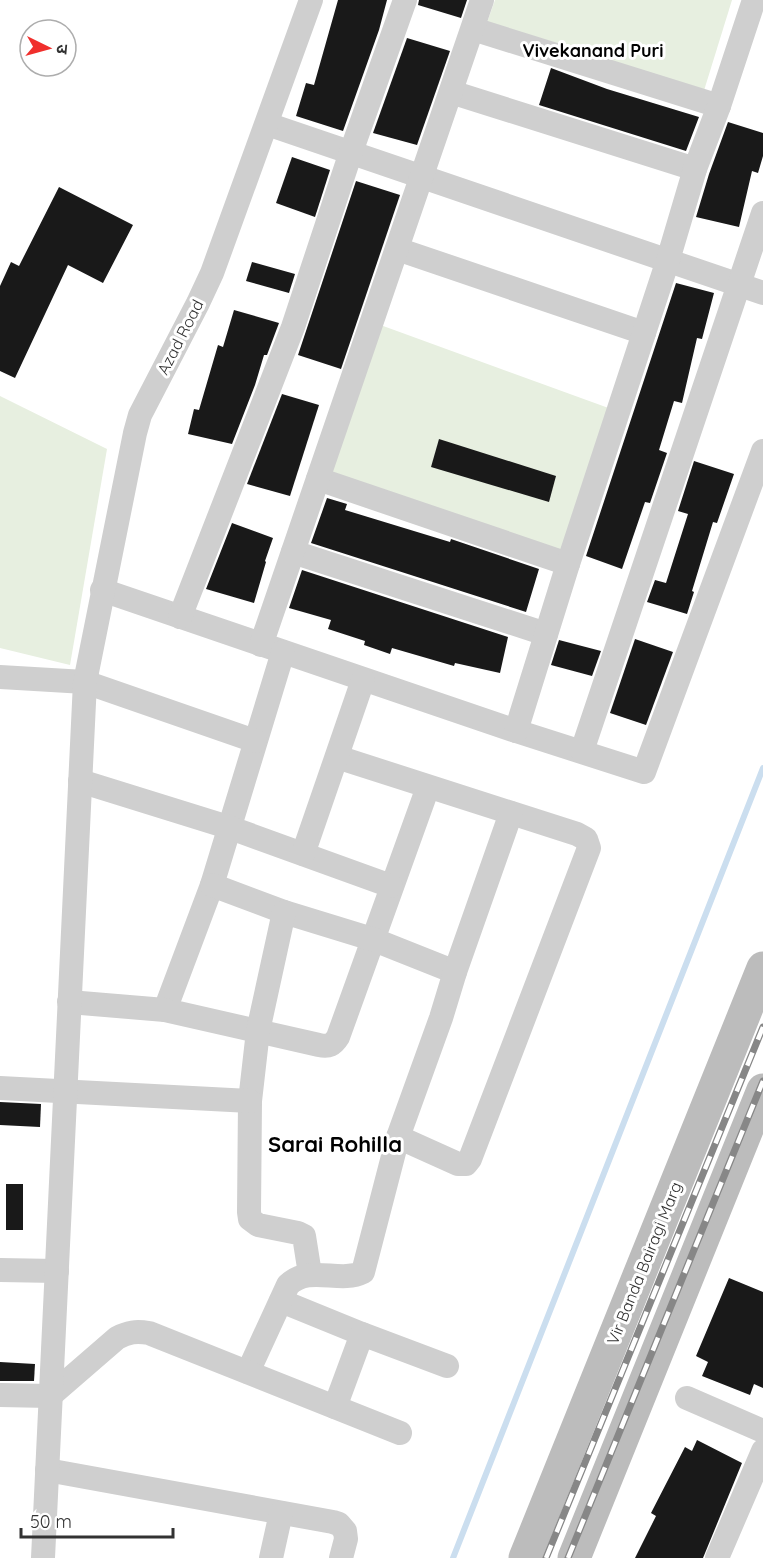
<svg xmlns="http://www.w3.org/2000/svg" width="763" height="1558" font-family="Quicksand,'Noto Sans Devanagari',sans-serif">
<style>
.green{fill:#e7efe0}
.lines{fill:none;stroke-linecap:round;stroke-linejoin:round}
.stream{stroke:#cbdeef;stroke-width:6}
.building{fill:#191919}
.minor{stroke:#cfcfcf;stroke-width:24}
.secondary{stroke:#bcbcbc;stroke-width:33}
.rail-casing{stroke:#878787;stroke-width:7}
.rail{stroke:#fff;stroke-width:4.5;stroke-dasharray:14;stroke-linecap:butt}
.labels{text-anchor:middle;stroke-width:6;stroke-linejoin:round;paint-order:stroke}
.street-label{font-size:16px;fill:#323232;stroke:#fff}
.neighbourhood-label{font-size:18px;font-weight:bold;fill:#000;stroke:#fff}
.district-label{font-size:22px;font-weight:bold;fill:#000;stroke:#fff}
</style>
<rect width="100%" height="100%" fill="#fff"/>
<!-- green -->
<g class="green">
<polygon points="495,0 732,0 702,97 484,31"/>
<polygon points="375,323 614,410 568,556 326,474"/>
<polygon points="0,396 107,449 70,665 0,648"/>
</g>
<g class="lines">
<!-- stream -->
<polyline class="stream" points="453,1558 763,768"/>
</g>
<!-- building -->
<g class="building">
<polygon points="338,0 387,0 379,30 343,131 296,116 306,83 314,85"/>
<polygon points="419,0 467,0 461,18 418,5"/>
<polygon points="407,38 450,51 417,145 373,133"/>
<polygon points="551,68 607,89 699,117 686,151 539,105"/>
<polygon points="728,122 763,133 763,156 758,173 752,171 739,227 696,217 709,174"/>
<polygon points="292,157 330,170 315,217 276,203"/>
<polygon points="356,181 400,195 341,369 298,355"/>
<polygon points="59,187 133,225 103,283 68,265 15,378 0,371 0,286 11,262 19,266"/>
<polygon points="252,262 295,274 289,293 246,281"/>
<polygon points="676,283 714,293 702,339 697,338 682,403 674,401 659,450 667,453 650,503 645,502 622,569 586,556"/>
<polygon points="234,310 279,323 267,355 264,355 255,385 232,444 188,434 194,409 199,410 218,345 223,347"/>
<polygon points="282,394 319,405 290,496 247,484"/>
<polygon points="439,439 556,476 549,502 431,467"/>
<polygon points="694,461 734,474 717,523 713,522 692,591 694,592 687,614 647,602 655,580 666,583 688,514 678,511"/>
<polygon points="327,498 347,504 345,510 450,542 451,539 539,569 526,612 311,543"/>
<polygon points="232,523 273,538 265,561 266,562 254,603 206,589"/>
<polygon points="302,570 508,637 500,673 455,663 454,666 392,648 390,654 364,645 365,641 328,629 331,620 289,608"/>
<polygon points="635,639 673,652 646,725 610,713"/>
<polygon points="559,640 601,651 592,676 551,665"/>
<polygon points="0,1102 41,1104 40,1127 0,1125"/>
<rect x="6" y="1184" width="17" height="46"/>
<polygon points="729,1278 763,1292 763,1388 754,1384 750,1395 702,1376 708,1362 696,1356"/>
<polygon points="0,1362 35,1364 34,1381 0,1381"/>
<polygon points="697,1440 742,1463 703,1558 635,1558 656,1516 651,1513 685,1447 692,1451"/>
</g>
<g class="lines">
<!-- minor -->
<g class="minor">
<polyline points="473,29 719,106"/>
<polyline points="451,92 695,169"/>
<polyline points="267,124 763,293"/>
<polyline points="397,249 644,333"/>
<polyline points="318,479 568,564"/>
<polyline points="293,552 546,634"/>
<polyline points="102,590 516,731 644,772 763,451"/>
<polyline points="180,617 293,327 351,152 405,0"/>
<polyline points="261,645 482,0"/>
<path d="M283,652L212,885L165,1010L319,1045C329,1047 333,1045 338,1037L428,787"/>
<polyline points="0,677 85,682 255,741"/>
<polyline points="516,731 568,564 668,260 695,169 719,106 754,0"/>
<polyline points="582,751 763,213"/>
<polyline points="337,757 577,834 586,839 589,848 470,1159 466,1164 458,1164 398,1137"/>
<polyline points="80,781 228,827 391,886"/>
<polyline points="303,854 363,680"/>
<polyline points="212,885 284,912 372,939 455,972"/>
<polyline points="284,912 258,1031 250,1101 249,1212 250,1219 258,1225 298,1233 304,1236 310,1274"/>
<polyline points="69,1002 165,1010"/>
<polyline points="0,1088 250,1101"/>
<polyline points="0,1270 57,1271"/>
<polyline points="281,1301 362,1334"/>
<path d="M248,1372L288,1285C310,1264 339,1284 363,1272L398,1137L441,1018L455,972L511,813"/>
<path d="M0,1395L50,1396L117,1338C128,1332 136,1331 149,1333L400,1433"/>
<polyline points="687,1398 763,1431"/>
<polyline points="335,1407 362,1334 447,1366"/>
<polyline points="47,1470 333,1522 339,1524 345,1531 346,1539 341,1558"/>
<polyline points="43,1558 85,682 135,433 140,415 198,303 212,273 311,0"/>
<polyline points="271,1558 281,1513"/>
<polyline points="717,1558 763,1451"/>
</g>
<!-- secondary -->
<g class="secondary">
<polyline points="525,1558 763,968"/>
<polyline points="574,1558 763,1090"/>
</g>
<!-- rail casing -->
<g class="rail-casing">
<g id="rail">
<polyline points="546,1558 763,1027"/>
<polyline points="568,1558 763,1081"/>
</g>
</g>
<!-- rail -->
<use href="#rail" class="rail"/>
</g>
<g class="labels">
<!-- street labels -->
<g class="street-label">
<text transform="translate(180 337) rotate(-63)" y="6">Azad Road</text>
<text transform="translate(644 1263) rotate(-68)" y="6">Vir Banda Bairagi Marg</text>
</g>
<!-- neighbourhood labels -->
<g class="neighbourhood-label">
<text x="593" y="57">Vivekanand Puri</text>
</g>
<!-- district labels -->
<g class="district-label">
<text x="335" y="1152">Sarai Rohilla</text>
</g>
</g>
<!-- north arrow -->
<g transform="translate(48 48) rotate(95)"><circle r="28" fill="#ffffff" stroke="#adadad" stroke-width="1.5"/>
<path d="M0-4.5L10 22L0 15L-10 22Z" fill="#f02f2c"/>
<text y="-9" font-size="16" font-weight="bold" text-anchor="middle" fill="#323232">उ</text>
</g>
<!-- scale -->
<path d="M21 1528v9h152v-9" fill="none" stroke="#323232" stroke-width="3"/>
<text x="30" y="1528" font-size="18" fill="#323232" stroke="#ffffff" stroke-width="4.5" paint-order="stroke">50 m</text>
</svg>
